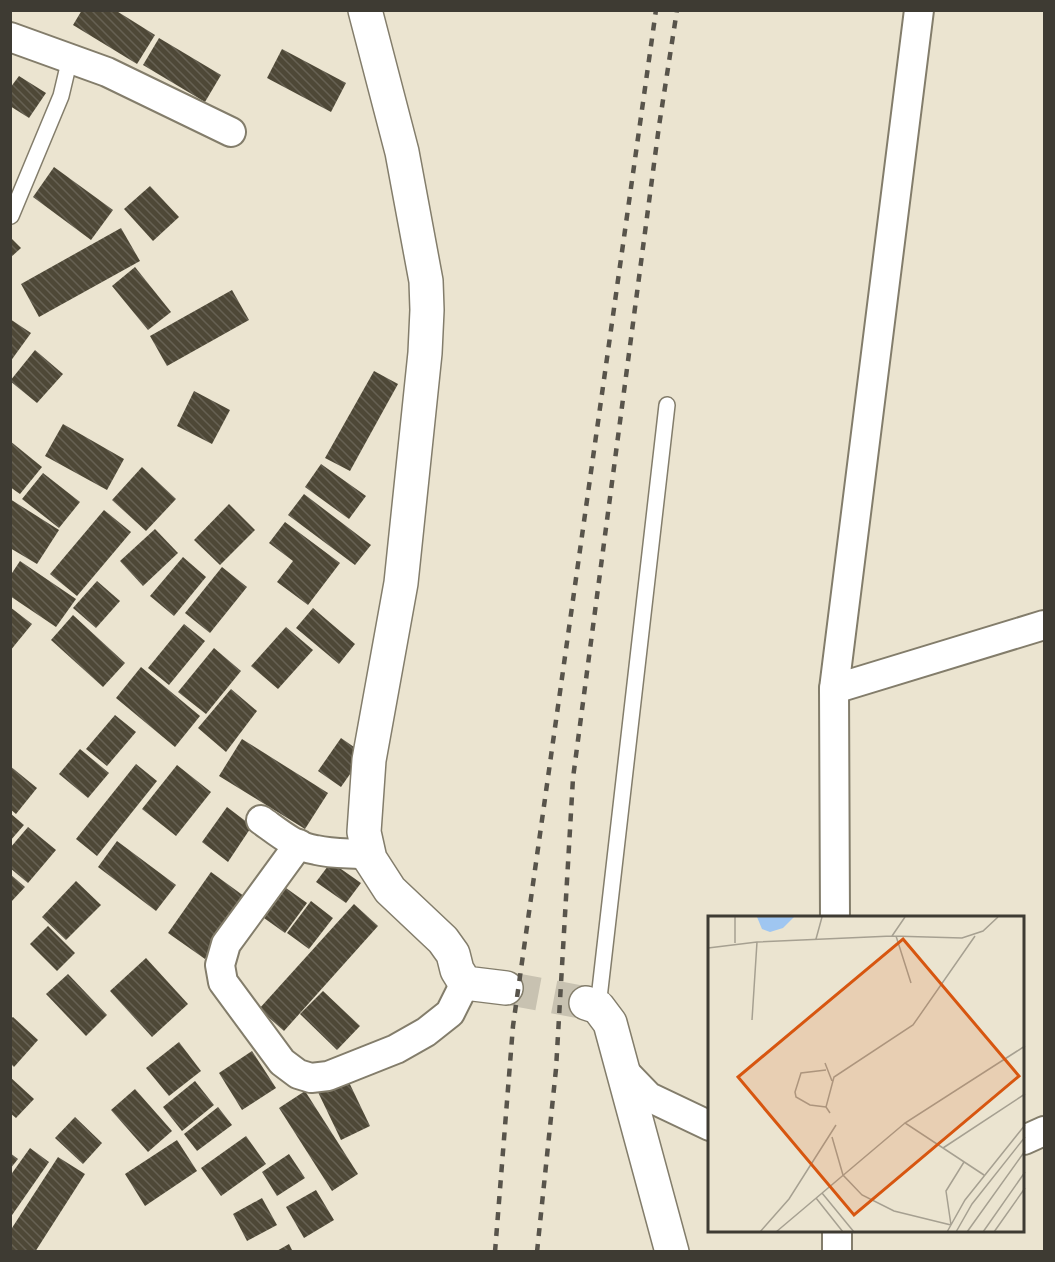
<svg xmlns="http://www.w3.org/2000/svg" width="1055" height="1262" font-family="'Titillium Web',sans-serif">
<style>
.building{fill:url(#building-back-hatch)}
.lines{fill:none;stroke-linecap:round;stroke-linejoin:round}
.secondary-tunnel{stroke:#c8c2b1;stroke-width:33;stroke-dasharray:33 16;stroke-linecap:butt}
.lane-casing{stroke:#837d6b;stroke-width:18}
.street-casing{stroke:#837d6b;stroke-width:32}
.secondary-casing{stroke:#837d6b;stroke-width:36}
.lane{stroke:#fff;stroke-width:15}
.street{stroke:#fff;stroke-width:28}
.secondary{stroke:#fff;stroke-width:33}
.rail{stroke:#58544b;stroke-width:4.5;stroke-dasharray:8 8;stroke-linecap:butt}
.inset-road{fill:none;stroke:#a6a091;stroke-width:1.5}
.view{fill:#d75610;fill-opacity:0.15;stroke:#d75610;stroke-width:3}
.inset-edge{fill:none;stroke:#3e3b33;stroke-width:3}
</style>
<defs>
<pattern id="building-back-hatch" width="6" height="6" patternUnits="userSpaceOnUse" patternTransform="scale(1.5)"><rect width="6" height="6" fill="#4e4837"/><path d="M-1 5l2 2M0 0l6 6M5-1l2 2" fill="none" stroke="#666153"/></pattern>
</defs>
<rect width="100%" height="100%" fill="#ebe4d0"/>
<!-- building -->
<g class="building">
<polygon points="82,10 115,10 155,35 137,64 73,25"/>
<polygon points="159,38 221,75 205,102 143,65"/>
<polygon points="282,49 346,83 331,112 267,78"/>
<polygon points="19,76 46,93 29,118 10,106 10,88"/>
<polygon points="54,167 113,210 91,240 33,197"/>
<polygon points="150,186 179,217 153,241 124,209"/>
<polygon points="121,228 140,261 39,317 21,284"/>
<polygon points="10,237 21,248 10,258"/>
<polygon points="135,267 171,312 148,330 112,286"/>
<polygon points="232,290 249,320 167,366 150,336"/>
<polygon points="10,319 31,333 10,362"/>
<polygon points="35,350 63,374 37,403 10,381"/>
<polygon points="374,371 398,384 350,471 325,458"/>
<polygon points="194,391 230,410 212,444 177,426"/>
<polygon points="63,424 124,459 107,490 45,456"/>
<polygon points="10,441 42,467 20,494 10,487"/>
<polygon points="321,464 366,496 349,519 305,487"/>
<polygon points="142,467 176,499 146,531 112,500"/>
<polygon points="43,473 80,502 59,528 22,499"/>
<polygon points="304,494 371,545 355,565 288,515"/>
<polygon points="10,499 59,530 37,564 10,548"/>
<polygon points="229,504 255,530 220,565 194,540"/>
<polygon points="104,510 131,532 77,596 50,574"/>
<polygon points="285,522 340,563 308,605 277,582 293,561 269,543"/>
<polygon points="155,529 178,553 143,586 120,561"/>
<polygon points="183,557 206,577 174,616 150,596"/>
<polygon points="20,561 76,599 56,627 10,596 10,576"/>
<polygon points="222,567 247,587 210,633 185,613"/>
<polygon points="97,581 120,601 96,628 73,608"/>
<polygon points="10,607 32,624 10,651"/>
<polygon points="313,608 355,644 339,664 296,628"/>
<polygon points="73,615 125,663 103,687 51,640"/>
<polygon points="184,624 205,641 169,685 148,668"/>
<polygon points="286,627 313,650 278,689 251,666"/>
<polygon points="214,648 241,671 206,714 178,692"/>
<polygon points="141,667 200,716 175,747 116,698"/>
<polygon points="231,689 257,711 226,752 198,728"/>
<polygon points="115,715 136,732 107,766 86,749"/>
<polygon points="341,738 364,754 341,787 318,771"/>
<polygon points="242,739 328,793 305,829 219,776"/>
<polygon points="80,749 109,773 88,798 59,774"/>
<polygon points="136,764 157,781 97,856 76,839"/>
<polygon points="177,765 211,792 176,836 142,809"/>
<polygon points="10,766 37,788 16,814 10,809"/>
<polygon points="227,807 252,826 228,862 202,842"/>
<polygon points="10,813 24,825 10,841"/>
<polygon points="28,827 56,850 28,883 10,868 10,848"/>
<polygon points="117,841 176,885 156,911 98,867"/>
<polygon points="331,862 361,883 346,903 316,882"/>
<polygon points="211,872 248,899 205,959 168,933"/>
<polygon points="10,874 25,887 10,903"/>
<polygon points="76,881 101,905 66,940 42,917"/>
<polygon points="286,888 307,903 285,933 264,918"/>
<polygon points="311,901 333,918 309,949 287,933"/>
<polygon points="354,904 378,926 284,1031 259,1009"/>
<polygon points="48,926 75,953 57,971 30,944"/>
<polygon points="146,958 188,1004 152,1037 110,991"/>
<polygon points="68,974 107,1015 86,1036 46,994"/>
<polygon points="323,991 360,1026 337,1050 300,1014"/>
<polygon points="13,1017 38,1040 14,1067 10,1063 10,1019"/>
<polygon points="179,1042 201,1071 169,1096 146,1068"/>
<polygon points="252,1051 276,1088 242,1110 219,1073"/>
<polygon points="346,1076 370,1126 341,1140 317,1090"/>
<polygon points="10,1077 34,1099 16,1118 10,1113"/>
<polygon points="195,1081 214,1105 182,1131 163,1107"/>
<polygon points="135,1089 172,1131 148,1152 111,1110"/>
<polygon points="305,1091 358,1174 332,1191 279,1108"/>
<polygon points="218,1107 232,1125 197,1151 184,1134"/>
<polygon points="75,1117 102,1143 83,1164 55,1138"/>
<polygon points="246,1136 266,1164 221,1196 201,1168"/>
<polygon points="177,1140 197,1171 145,1206 125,1174"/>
<polygon points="30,1148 49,1162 10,1218 10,1176"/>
<polygon points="10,1153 18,1159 10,1169"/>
<polygon points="289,1154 305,1178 277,1196 262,1172"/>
<polygon points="58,1157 85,1174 35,1252 10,1252 10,1231"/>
<polygon points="316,1190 334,1220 304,1238 286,1207"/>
<polygon points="262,1198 277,1225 247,1241 233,1214"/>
<polygon points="289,1244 293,1252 275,1252"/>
</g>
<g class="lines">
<!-- secondary-tunnel -->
<polyline class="secondary-tunnel" points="506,988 586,1003"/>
<!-- lane casing -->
<g class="lane-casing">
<g id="lane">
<polyline points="11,216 61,96 70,58"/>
<polyline points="598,1007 667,405"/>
</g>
</g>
<!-- street casing -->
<g class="street-casing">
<g id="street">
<polyline points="919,10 834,689 1044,625"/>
<polyline points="10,37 107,72 231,132"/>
<polyline points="834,689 835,917"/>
<path d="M261,820C278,832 295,847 316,850C333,854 352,853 369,855"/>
<polyline points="299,844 226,944 220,965 223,982 282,1062 298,1074 311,1078 328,1076 396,1049 426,1032 450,1013 465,983"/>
<polyline points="622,1069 649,1097 710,1126"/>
<polyline points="1024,1140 1044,1131"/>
<polyline points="837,1230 837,1252"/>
</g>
</g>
<!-- secondary casing -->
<g class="secondary-casing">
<g id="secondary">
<polyline points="365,10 402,152 426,281 427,310 425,353 401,583 369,760 364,832 370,859 390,890 443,940 453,954 457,970 465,983 506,988"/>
<polyline points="586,1003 598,1007 610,1023 672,1252"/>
</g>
</g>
<!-- lane -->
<use href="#lane" class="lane"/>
<!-- street -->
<use href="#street" class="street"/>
<!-- secondary -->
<use href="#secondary" class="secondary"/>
<!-- rail -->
<g class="rail">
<polyline points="495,1252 513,1026 656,10"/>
<polyline points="537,1252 556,1069 573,778 659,126 677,10"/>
</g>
</g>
<!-- overview -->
<g transform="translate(708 916)">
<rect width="316" height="316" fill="#ebe4d0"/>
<path d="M49,1H86L75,12L62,16L54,13Z" fill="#9fc6f1"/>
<path class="inset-road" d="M184,20L197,1M188,20L203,67M108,23L114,1M27,27V1M0,32L49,26L184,20L254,22L275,15L290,1M44,104L49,26M117,147L124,165M118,154L93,157L87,176L88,181L102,189L118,191M122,197L118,191L126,161L205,109L267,20M124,221L135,259L154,279L186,295L243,309M235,232L317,178M276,259L197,207L317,130M114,277L146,316M108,282L135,316M243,309L238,275L256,246M52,316L81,283L128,209M68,316L197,207M239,316L257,284L317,209M248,316L264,288L317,221M259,316L317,235M275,316L317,256M286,316L317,272"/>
<path class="view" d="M195,23L311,160L146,299L30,161Z"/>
<rect width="316" height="316" class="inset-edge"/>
</g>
<!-- border -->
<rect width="1055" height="1262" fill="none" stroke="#3e3b33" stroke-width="24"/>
</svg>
